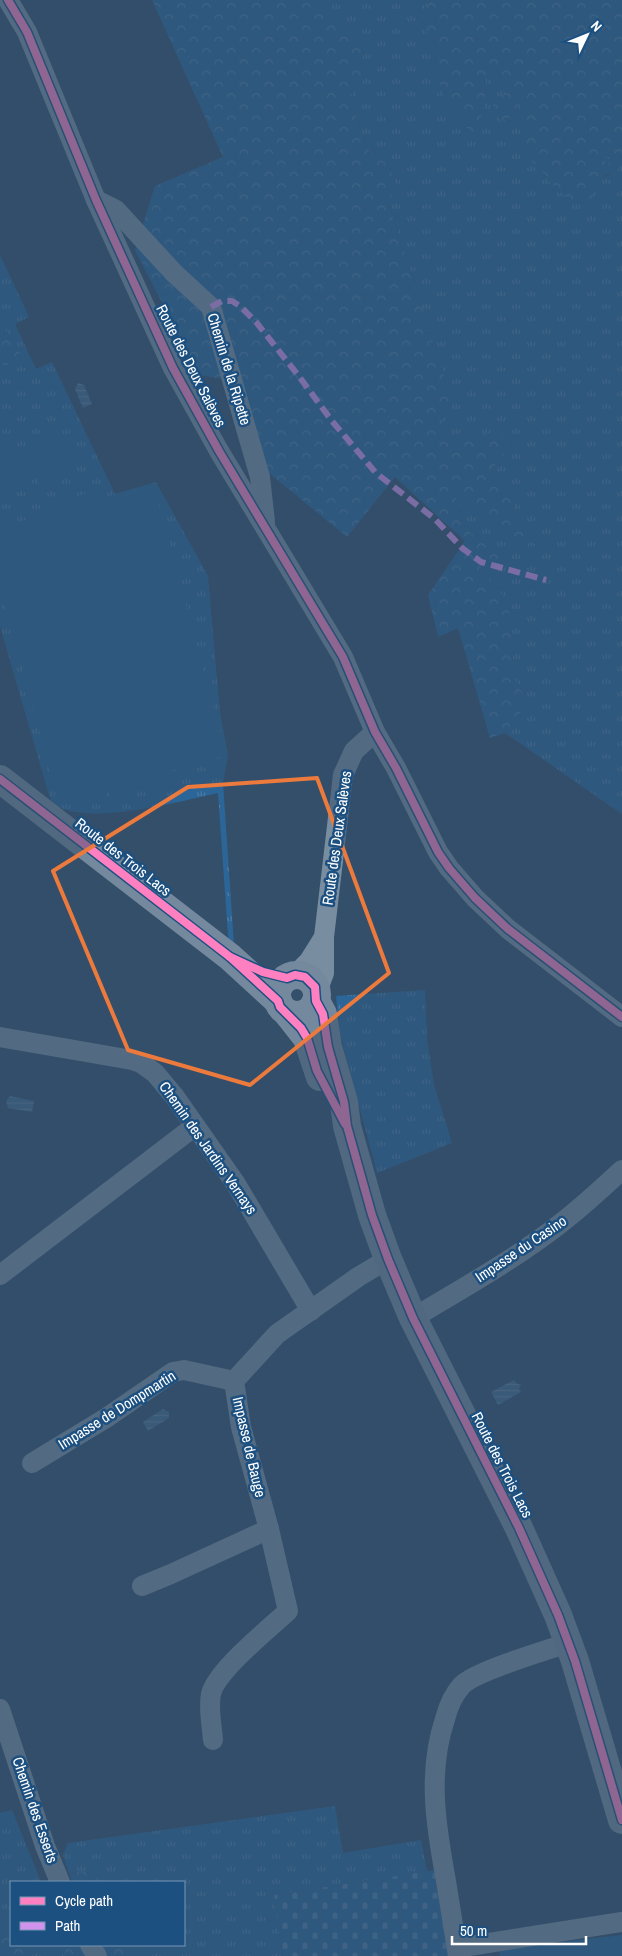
<svg xmlns="http://www.w3.org/2000/svg" width="622" height="1956" font-family="'Archivo Narrow',sans-serif">
<style>
.grass{fill:url(#grass-tufts)}
.forest{fill:url(#forest-crowns)}
.cemetery{fill:url(#cemetery-stones)}
.green{fill:#2c6597}
.water{fill:url(#water-rules)}
.lines{fill:none;stroke-linecap:round;stroke-linejoin:round}
.street{stroke:#798da0;stroke-width:20}
.secondary{stroke:#74899d;stroke-width:28}
.quiet{stroke:#d193ec;stroke-width:6;stroke-dasharray:12 6;stroke-linecap:butt}
.cycleway-casing{stroke:#1c5081;stroke-width:11}
.cycleway{stroke:#ff80c0;stroke-width:8}
.marked{fill:none;stroke:#ed7a3d;stroke-width:4;stroke-linejoin:round}
.labels{text-anchor:middle;stroke-width:5;stroke-linejoin:round;paint-order:stroke}
.street-label{font-size:15px;fill:#fff;stroke:#1c5081}
</style>
<defs>
<pattern id="grass-tufts" width="24" height="20" patternUnits="userSpaceOnUse" patternTransform="scale(1.25)"><rect width="24" height="20" fill="#2c6597"/><path d="M3 7l-1-3M5 7V3M7 7l1-3M15 17l-1-3M17 17v-4M19 17l1-3" fill="none" stroke="#4c7ca7"/></pattern>
<pattern id="forest-crowns" width="20" height="18" patternUnits="userSpaceOnUse" patternTransform="scale(1.25)"><rect width="20" height="18" fill="#2c6597"/><path d="M2 6a3 3 0 1 1 6 0M12 15a3 3 0 1 1 6 0" fill="none" stroke="#4c7ca7"/></pattern>
<pattern id="cemetery-stones" width="16" height="16" patternUnits="userSpaceOnUse" patternTransform="scale(1.25)"><rect width="16" height="16" fill="#2c6597"/><path d="M2 7V4a2 2 0 0 1 4 0v3zM10 15v-3a2 2 0 0 1 4 0v3z" fill="#4c7ca7"/></pattern>
<pattern id="water-rules" width="6" height="5" patternUnits="userSpaceOnUse" patternTransform="scale(1.25)"><rect width="6" height="5" fill="#42688b"/><path d="M0 2.5h6" fill="none" stroke="#5e7f9c"/></pattern>
</defs>
<rect width="100%" height="100%" fill="#334f6a"/>
<!-- grass -->
<g class="grass">
<path d="M316,0H431L421,13L427,34L437,48L434,62L452,108L464,112L466,127L485,103L486,77L495,73L505,79L509,91L494,101L502,121L513,116L523,99L529,107L532,162L542,172L556,189L594,190C599,179 603,174 615,174L618,169L616,164L605,162L606,157L617,156L622,164V814L505,733L528,703L514,678L509,605L480,565L498,554L470,533L455,494L507,531L514,524L511,518L516,499L491,470L507,451L458,437L441,423L452,401L388,202L389,166L366,148L350,96L337,25Z"/>
<path d="M0,255L29,317L15,324L36,369L52,362L115,494L156,482L208,576L220,713L228,755L223,783L234,945L229,942L228,935L218,793C180,801 82,829 51,802L0,626V366L11,364L5,329L0,326Z"/>
<polygon points="425,990 427,1038 434,1085 452,1143 377,1173 340,1034 336,996"/>
<polygon points="335,1806 343,1853 421,1840 427,1871 274,1895 283,1956 134,1956 126,1945 184,1945 184,1882 92,1882 86,1871 69,1873 63,1855 68,1843"/>
<polygon points="12,1810 41,1882 11,1882 11,1931 0,1917 0,1813"/>
<polygon points="22,1945 63,1945 66,1956 31,1956"/>
</g>
<!-- forest -->
<g class="forest">
<polygon points="152,0 316,0 363,51 363,85 350,96 366,148 389,166 397,186 388,202 452,401 441,423 458,437 502,432 507,451 491,470 516,499 511,518 514,524 538,526 541,544 514,545 507,531 455,495 470,533 498,554 498,565 480,565 509,605 514,678 528,703 505,733 490,738 458,628 438,637 428,595 465,541 395,477 347,537 269,473 242,382 199,375 135,250 155,186 223,157"/>
<polygon points="431,0 622,0 622,164 617,156 606,157 605,162 616,164 618,169 615,174 607,174 600,179 601,184 594,190 594,201 576,204 556,189 542,172 532,162 522,125 528,107 523,99 513,116 502,121 493,112 494,101 509,91 505,79 495,73 486,77 485,103 476,136 466,127 464,112 452,108 445,100 434,62 437,48 427,34 421,13"/>
<polygon points="0,326 5,329 20,353 11,364 0,366"/>
<polygon points="86,1871 92,1882 72,1882 69,1873"/>
<polygon points="0,1917 11,1931 11,1945 22,1945 31,1956 0,1956"/>
<polygon points="63,1945 126,1945 134,1956 66,1956"/>
</g>
<!-- cemetery -->
<polygon class="cemetery" points="434,1870 448,1956 283,1956 274,1895"/>
<!-- green -->
<g class="green">
<polygon points="61,427 76,472 39,484 26,438"/>
<polygon points="24,447 33,479 0,489 0,454"/>
<polygon points="146,487 155,490 225,751 223,756 169,771 171,780 111,801 108,790 59,803 0,586 0,527 43,515 41,506 92,492 95,500"/>
<polygon points="622,1935 622,1956 500,1956 499,1949"/>
</g>
<!-- water -->
<g class="water">
<polygon points="78,383 84,385 92,404 83,408 75,389"/>
<polygon points="10,1096 34,1101 32,1112 8,1108 6,1101"/>
<polygon points="514,1380 516,1383 521,1385 519,1389 521,1392 498,1405 491,1392"/>
<polygon points="163,1409 169,1412 169,1418 148,1431 143,1422"/>
</g>
<g class="lines">
<!-- street -->
<g class="street">
<polyline points="8,0 27,32 96,200 173,368 219,451 343,657 375,732 396,768 438,852 449,868 475,898 508,929 622,1017"/>
<polyline points="96,200 116,210 174,273 211,307 260,477 265,522"/>
<polyline points="295,975 309,961 324,937"/>
<polyline points="317,992 324,973 324,937 343,775 354,751 375,732"/>
<polyline points="0,1037 132,1060 141,1063 155,1073 175,1097 236,1184 311,1311"/>
<polyline points="0,1275 195,1126"/>
<path d="M413,1318C463,1288 515,1259 561,1223C582,1207 602,1188 622,1170"/>
<polyline points="32,1463 106,1418 173,1372 184,1370 234,1381"/>
<polyline points="142,1586 171,1574 269,1529"/>
<polyline points="0,1709 45,1846 60,1882"/>
<path d="M213,1740C212,1726 208,1709 211,1694C216,1671 270,1628 288,1611L269,1529L241,1427L234,1381L277,1334L358,1277L388,1259"/>
<polyline points="90,1945 97,1956"/>
<polyline points="457,1948 622,1922"/>
<path d="M458,1956C454,1931 450,1906 446,1881C436,1826 427,1773 445,1719C448,1707 454,1694 462,1685C478,1670 545,1651 568,1643"/>
</g>
<!-- secondary -->
<g class="secondary">
<polyline points="0,779 230,957 278,1001"/>
<circle cx="297" cy="995" r="20"/>
<polyline points="316,1001 323,1014 328,1047 344,1102 347,1126 372,1215 388,1259 413,1318 519,1528 558,1615 575,1661 622,1820"/>
<polyline points="288,1014 307,1038 320,1077"/>
</g>
<!-- quiet -->
<polyline class="quiet" points="211,307 222,301 232,301 240,306 256,322 298,375 332,421 376,473 435,519 462,548 481,562 546,580"/>
<!-- cycleway casing -->
<g class="cycleway-casing">
<g id="cycleway">
<polyline points="8,0 27,32 96,200 173,368 219,451 343,657 375,732 396,768 438,852 449,868 475,898 508,929 622,1017"/>
<polyline points="0,779 230,957 278,1001 280,1007 301,1028 307,1038 317,1071 345,1124"/>
<polyline points="230,957 263,972 287,978 295,975 305,977 315,987 316,1001 323,1014 328,1047 344,1102 347,1126 372,1215 388,1259 413,1318 519,1528 558,1615 575,1661 622,1820"/>
</g>
</g>
<!-- cycleway -->
<use href="#cycleway" class="cycleway"/>
</g>
<!-- marked area -->
<path d="M0 0H622V1956H0ZM317,778L389,973L250,1085L128,1050L53,871L188,787Z" fill="#334f6a" fill-opacity=".55" fill-rule="evenodd"/>
<path class="marked" d="M317,778L389,973L250,1085L128,1050L53,871L188,787Z"/>
<g class="labels">
<!-- street labels -->
<g class="street-label">
<text transform="translate(191 366) rotate(63)" y="5">Route des Deux Salèves</text>
<text transform="translate(229 369) rotate(73)" y="5">Chemin de la Ripette</text>
<text transform="translate(337 838) rotate(-82)" y="5">Route des Deux Salèves</text>
<text transform="translate(123 857) rotate(38)" y="5">Route des Trois Lacs</text>
<text transform="translate(208 1148) rotate(55)" y="5">Chemin des Jardins Vernays</text>
<text transform="translate(521 1249) rotate(-34)" y="5">Impasse du Casino</text>
<text transform="translate(117 1410) rotate(-32)" y="5">Impasse de Dompmartin</text>
<text transform="translate(249 1447) rotate(77)" y="5">Impasse de Bauge</text>
<text transform="translate(502 1465) rotate(63)" y="5">Route des Trois Lacs</text>
<text transform="translate(35 1810) rotate(71)" y="5">Chemin des Esserts</text>
</g>
</g>
<!-- legend -->
<rect x="10" y="1881" width="175" height="65" fill="#1c5081" stroke="#7796b3"/>
<rect x="20" y="1897" width="25" height="8" fill="#ff80c0" stroke="#7796b3"/>
<text x="55" y="1906" font-size="15" fill="#ffffff">Cycle path</text>
<rect x="20" y="1922" width="25" height="8" fill="#d193ec" stroke="#7796b3"/>
<text x="55" y="1931" font-size="15" fill="#ffffff">Path</text>
<!-- north arrow -->
<g transform="translate(587 35) rotate(47)" stroke="#1c5081" stroke-width="4" paint-order="stroke">
<path d="M0-4L9 19L0 12L-9 19Z" fill="#ffffff"/>
<text y="-8" font-size="14" font-weight="bold" text-anchor="middle" fill="#ffffff">N</text>
</g>
<!-- scale -->
<path d="M452 1936v8h134v-8" fill="none" stroke="#ffffff" stroke-width="2.5"/>
<text x="460" y="1936" font-size="15" fill="#ffffff" stroke="#1c5081" stroke-width="4" paint-order="stroke">50 m</text>
</svg>
